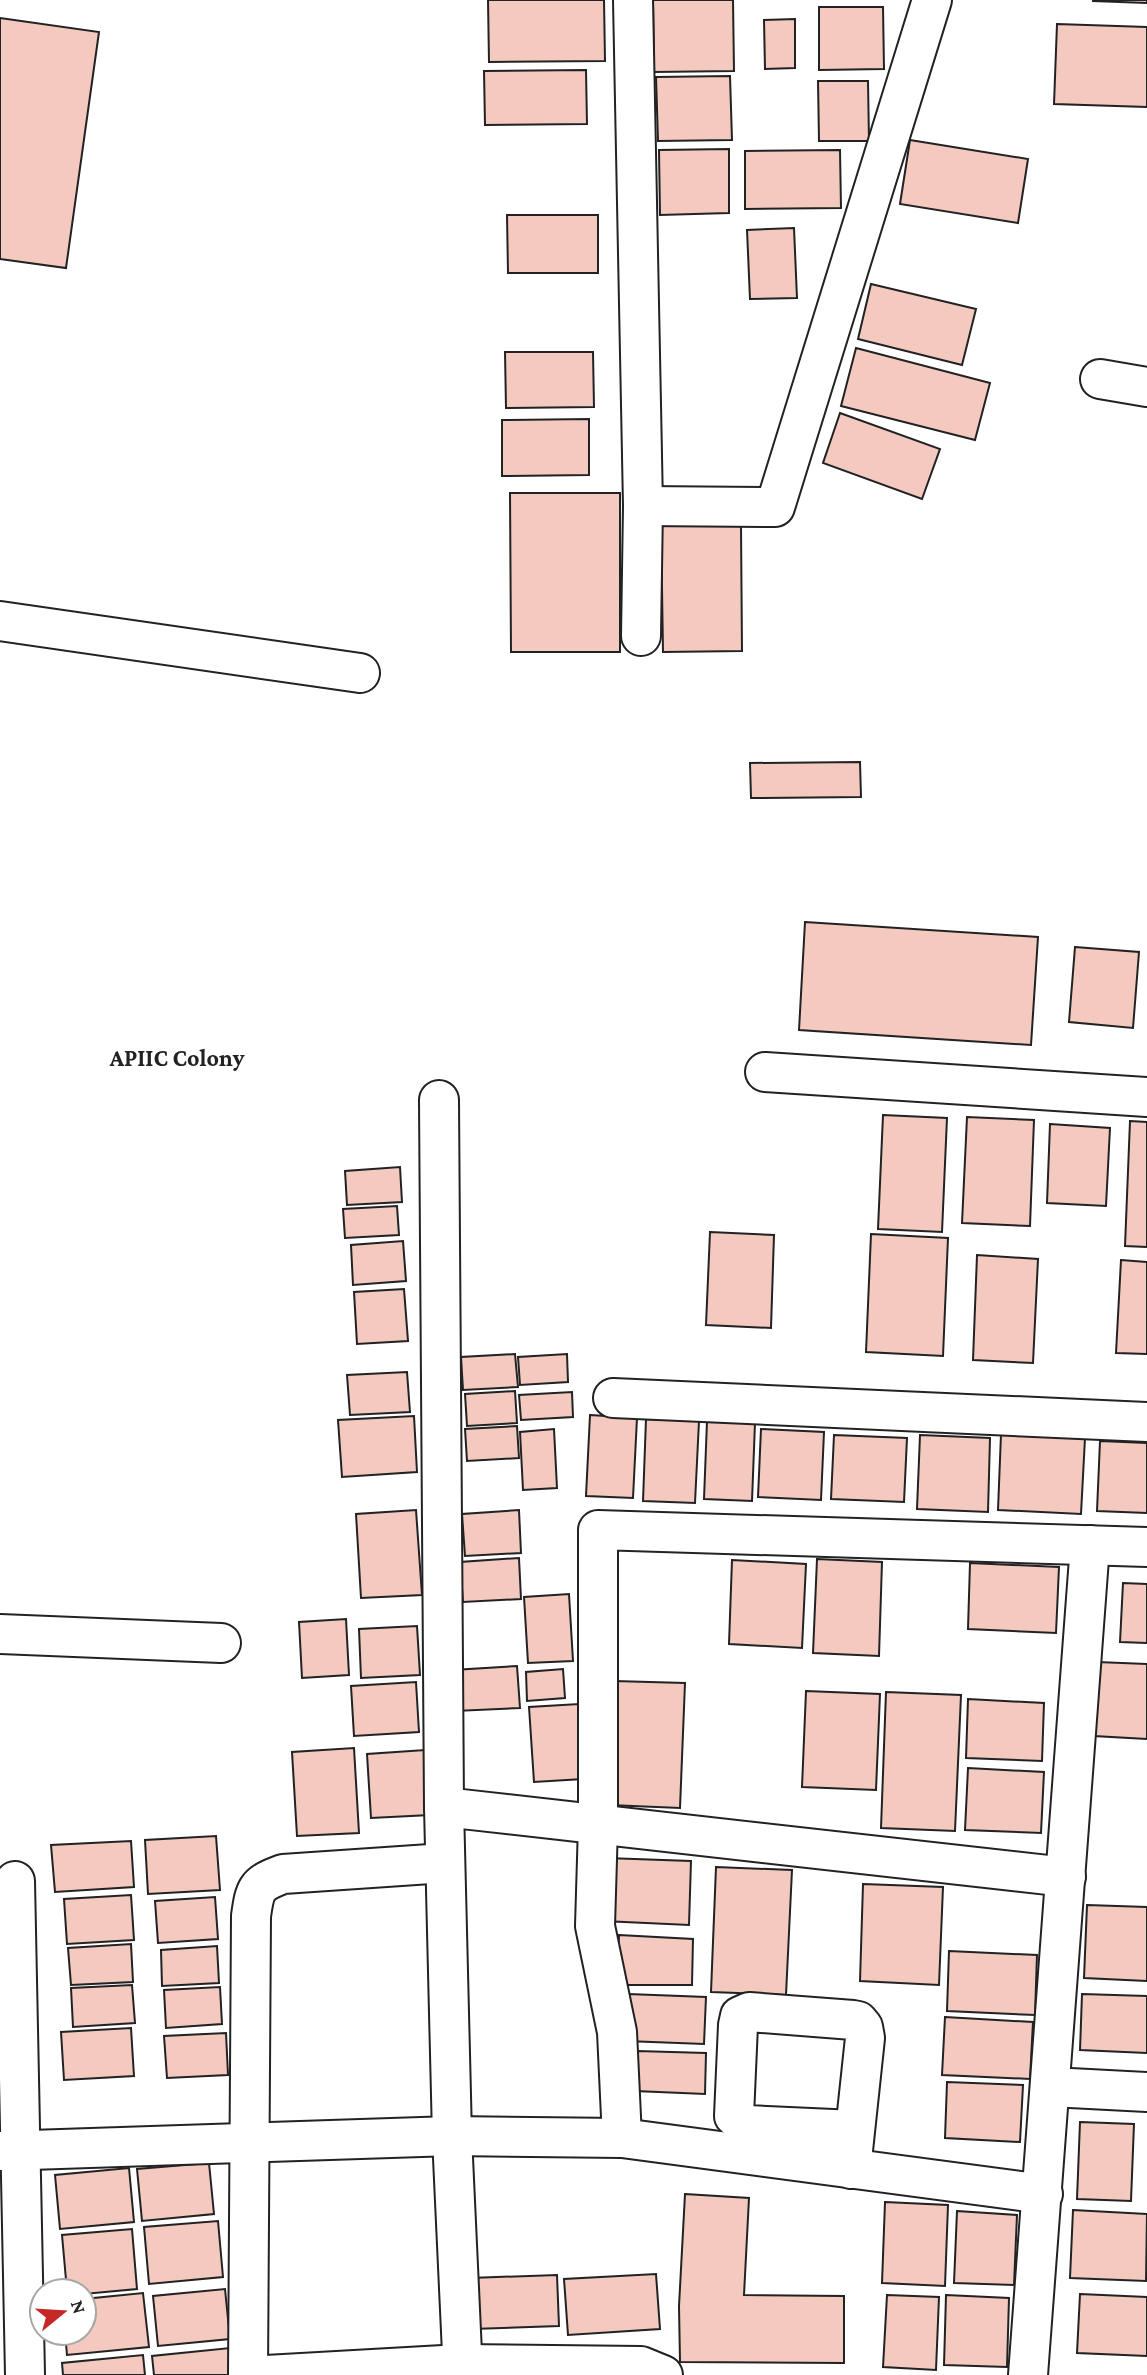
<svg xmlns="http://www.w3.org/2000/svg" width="1147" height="2375" font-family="'Crimson Pro',serif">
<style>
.building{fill:#f3c9c0;stroke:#222;stroke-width:2}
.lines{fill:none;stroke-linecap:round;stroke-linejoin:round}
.minor-casing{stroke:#222;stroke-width:42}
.minor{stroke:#fff;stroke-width:38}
.labels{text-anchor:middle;stroke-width:5;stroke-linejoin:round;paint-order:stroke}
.neighbourhood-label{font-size:24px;font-weight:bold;fill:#222;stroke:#fff}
</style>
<rect width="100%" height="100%" fill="#fff"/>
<!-- building -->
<g class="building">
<polygon points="488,0 604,0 605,61 489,62"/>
<polygon points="653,0 733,0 734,71 654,72"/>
<polygon points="1093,0 1147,0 1147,3 1093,1"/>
<polygon points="819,7 883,7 884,69 819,70"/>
<polygon points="0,18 99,32 66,268 0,259"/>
<polygon points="795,19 795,68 765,69 764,20"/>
<polygon points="1057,24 1147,27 1147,107 1054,104"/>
<polygon points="586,70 587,124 485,125 484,71"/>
<polygon points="730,76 732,140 658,141 656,77"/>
<polygon points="818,81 868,81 869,141 819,141"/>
<polygon points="910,140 1028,159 1018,223 900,204"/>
<polygon points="729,149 729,213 660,215 659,150"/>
<polygon points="840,150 841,208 745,209 745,151"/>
<polygon points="507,215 598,215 598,273 508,273"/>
<polygon points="794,228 797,298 750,299 747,230"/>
<polygon points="871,284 976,309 962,365 858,339"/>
<polygon points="856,348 990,383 975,440 841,406"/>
<polygon points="505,352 593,352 594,407 506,408"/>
<polygon points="840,413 940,449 922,499 823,463"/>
<polygon points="589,419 589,475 502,476 502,420"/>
<polygon points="510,493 620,493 620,652 511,652"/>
<polygon points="741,525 742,651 663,652 661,526"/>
<polygon points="860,762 861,797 751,798 750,763"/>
<polygon points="805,922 1038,937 1031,1045 799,1030"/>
<polygon points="1075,947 1139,952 1133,1028 1069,1022"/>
<polygon points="883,1115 947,1118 942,1232 878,1229"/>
<polygon points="967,1117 1034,1120 1030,1226 962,1223"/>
<polygon points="1130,1121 1147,1122 1147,1247 1125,1246"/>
<polygon points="1050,1124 1110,1128 1106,1206 1047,1203"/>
<polygon points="400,1167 402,1202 347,1205 345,1171"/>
<polygon points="397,1206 399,1235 345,1238 343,1209"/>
<polygon points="710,1232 774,1235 771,1328 706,1325"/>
<polygon points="871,1234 948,1238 943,1356 866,1352"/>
<polygon points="403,1241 406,1281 353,1285 351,1245"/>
<polygon points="977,1255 1038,1259 1033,1363 973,1360"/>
<polygon points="1121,1260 1147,1262 1147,1354 1116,1353"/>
<polygon points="404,1289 408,1341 357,1344 354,1292"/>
<polygon points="515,1354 518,1387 463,1390 461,1357"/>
<polygon points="567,1354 568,1382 520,1385 518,1357"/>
<polygon points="407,1372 410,1412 350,1415 347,1375"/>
<polygon points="515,1391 517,1423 467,1426 465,1394"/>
<polygon points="572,1392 573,1417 521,1420 519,1395"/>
<polygon points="590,1415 637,1418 633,1498 586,1496"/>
<polygon points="414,1416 417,1472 342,1477 338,1420"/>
<polygon points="646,1419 699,1421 695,1503 643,1501"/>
<polygon points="707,1421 755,1423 752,1501 704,1499"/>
<polygon points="517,1426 519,1458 467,1461 465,1429"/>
<polygon points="554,1429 557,1488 523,1490 520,1432"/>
<polygon points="761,1429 824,1432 821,1500 758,1497"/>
<polygon points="1001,1434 1085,1438 1081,1514 998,1510"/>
<polygon points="834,1435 907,1438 904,1502 831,1499"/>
<polygon points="920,1435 990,1438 988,1512 917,1509"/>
<polygon points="1100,1441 1147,1443 1147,1513 1097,1511"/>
<polygon points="416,1510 422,1595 361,1598 356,1514"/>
<polygon points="519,1510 521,1553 465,1556 462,1514"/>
<polygon points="519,1558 521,1599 463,1602 460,1562"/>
<polygon points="817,1559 882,1562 879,1656 813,1653"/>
<polygon points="732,1560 806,1564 802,1648 729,1644"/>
<polygon points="970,1563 1059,1567 1056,1633 968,1629"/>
<polygon points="1123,1583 1147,1584 1147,1643 1120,1642"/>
<polygon points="569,1594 573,1661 528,1663 524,1597"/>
<polygon points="346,1619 349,1675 302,1678 299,1622"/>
<polygon points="417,1626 420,1675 361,1678 359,1629"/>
<polygon points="1097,1662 1147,1664 1147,1739 1094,1736"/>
<polygon points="517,1666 520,1708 455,1711 453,1670"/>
<polygon points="563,1669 565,1698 527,1701 526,1672"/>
<polygon points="614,1681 685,1683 680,1808 609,1805"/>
<polygon points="416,1682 419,1732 354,1736 351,1686"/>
<polygon points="806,1691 880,1694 876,1790 802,1787"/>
<polygon points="886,1692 961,1695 955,1831 881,1828"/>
<polygon points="968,1699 1044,1703 1042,1761 966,1758"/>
<polygon points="579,1704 583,1779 534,1782 529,1707"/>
<polygon points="354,1748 359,1833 297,1836 292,1752"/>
<polygon points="425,1750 430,1815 371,1818 367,1754"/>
<polygon points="968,1768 1044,1772 1041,1833 965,1830"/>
<polygon points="216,1836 220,1890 148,1894 145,1840"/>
<polygon points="131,1841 134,1887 55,1892 51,1845"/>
<polygon points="606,1858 691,1861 689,1925 603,1921"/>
<polygon points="716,1867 792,1870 786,1995 711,1992"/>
<polygon points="863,1884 943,1887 939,1985 860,1981"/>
<polygon points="131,1895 134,1940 67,1944 64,1899"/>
<polygon points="215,1897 218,1939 158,1943 155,1901"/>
<polygon points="1087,1905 1147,1907 1147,1981 1084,1978"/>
<polygon points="619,1935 693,1939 692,1985 617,1985"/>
<polygon points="131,1944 133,1982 71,1985 68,1948"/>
<polygon points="217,1946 219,1983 162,1986 161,1950"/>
<polygon points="949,1951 1037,1955 1035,2015 947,2011"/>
<polygon points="132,1985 135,2023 73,2027 71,1988"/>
<polygon points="220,1987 222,2024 166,2028 164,1990"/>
<polygon points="628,1994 706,1997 704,2044 626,2041"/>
<polygon points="1082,1994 1147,1996 1147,2053 1080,2050"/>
<polygon points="945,2017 1033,2022 1030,2079 942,2075"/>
<polygon points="131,2028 134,2076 64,2080 61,2032"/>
<polygon points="226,2033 228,2075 167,2078 164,2036"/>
<polygon points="637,2051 706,2053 705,2094 635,2091"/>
<polygon points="947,2082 1023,2085 1020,2142 945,2138"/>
<polygon points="1080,2122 1134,2124 1131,2201 1077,2199"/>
<polygon points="209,2163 214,2214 142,2221 137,2169"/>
<polygon points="129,2168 134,2222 60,2229 55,2175"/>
<polygon points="685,2194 749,2198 744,2295 844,2296 844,2363 680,2362 679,2306"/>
<polygon points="885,2202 948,2205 945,2286 882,2283"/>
<polygon points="1073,2210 1147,2214 1146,2281 1070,2278"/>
<polygon points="957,2211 1017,2215 1014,2285 954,2283"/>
<polygon points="218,2221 223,2277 149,2284 144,2227"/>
<polygon points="132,2229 137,2289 84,2294 84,2291 67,2291 62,2235"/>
<polygon points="656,2274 660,2329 568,2335 564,2279"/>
<polygon points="557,2275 559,2326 472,2329 470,2278"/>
<polygon points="225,2289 230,2339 158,2346 153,2296"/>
<polygon points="143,2293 149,2347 67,2355 65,2333 84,2333 84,2299"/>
<polygon points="1080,2294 1147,2297 1147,2356 1077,2353"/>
<polygon points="887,2295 939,2297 936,2370 883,2367"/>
<polygon points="946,2295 1009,2298 1007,2367 944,2365"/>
<polygon points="230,2348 232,2375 154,2375 152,2356"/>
<polygon points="143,2355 145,2375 63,2375 62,2363"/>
</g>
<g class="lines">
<!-- minor casing -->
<g class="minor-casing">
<g id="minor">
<polyline points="633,0 643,506 641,636"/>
<polyline points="1100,379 1147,387"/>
<polyline points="643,506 775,507 932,0"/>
<polyline points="0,621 360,673"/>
<polyline points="765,1072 1147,1097"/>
<polyline points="439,1100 444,1807 452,2136 463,2375"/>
<polyline points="613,1398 1147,1422"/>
<polyline points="0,1634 221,1643"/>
<polyline points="444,1807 1066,1877"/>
<polyline points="15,1881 25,2375"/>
<polyline points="1051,2087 1147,2092"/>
<polyline points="622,2138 617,2032 595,1926 598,1825 598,1530 1147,1547"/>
<polyline points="0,2151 452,2136 622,2138 1043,2194"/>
<polyline points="851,2169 865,2038 863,2027 858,2021 853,2020 749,2012 740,2016 738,2025 734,2116 740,2122 748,2125 855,2130"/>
<path d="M248,2375L251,1916C255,1888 256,1884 283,1874L445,1863"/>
<polyline points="266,2375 461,2364 641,2366 663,2375"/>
<polyline points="1028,2375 1090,1545"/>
</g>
</g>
<!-- minor -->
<use href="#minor" class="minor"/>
</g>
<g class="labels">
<!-- neighbourhood labels -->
<g class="neighbourhood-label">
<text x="177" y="1066">APIIC Colony</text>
</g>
</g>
<!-- north arrow -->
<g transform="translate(63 2312) rotate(72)"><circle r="33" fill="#ffffff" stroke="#a7a7a7" stroke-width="2"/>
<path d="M0-5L12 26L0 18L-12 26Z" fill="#c62828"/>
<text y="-10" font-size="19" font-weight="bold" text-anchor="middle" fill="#222222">N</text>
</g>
</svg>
